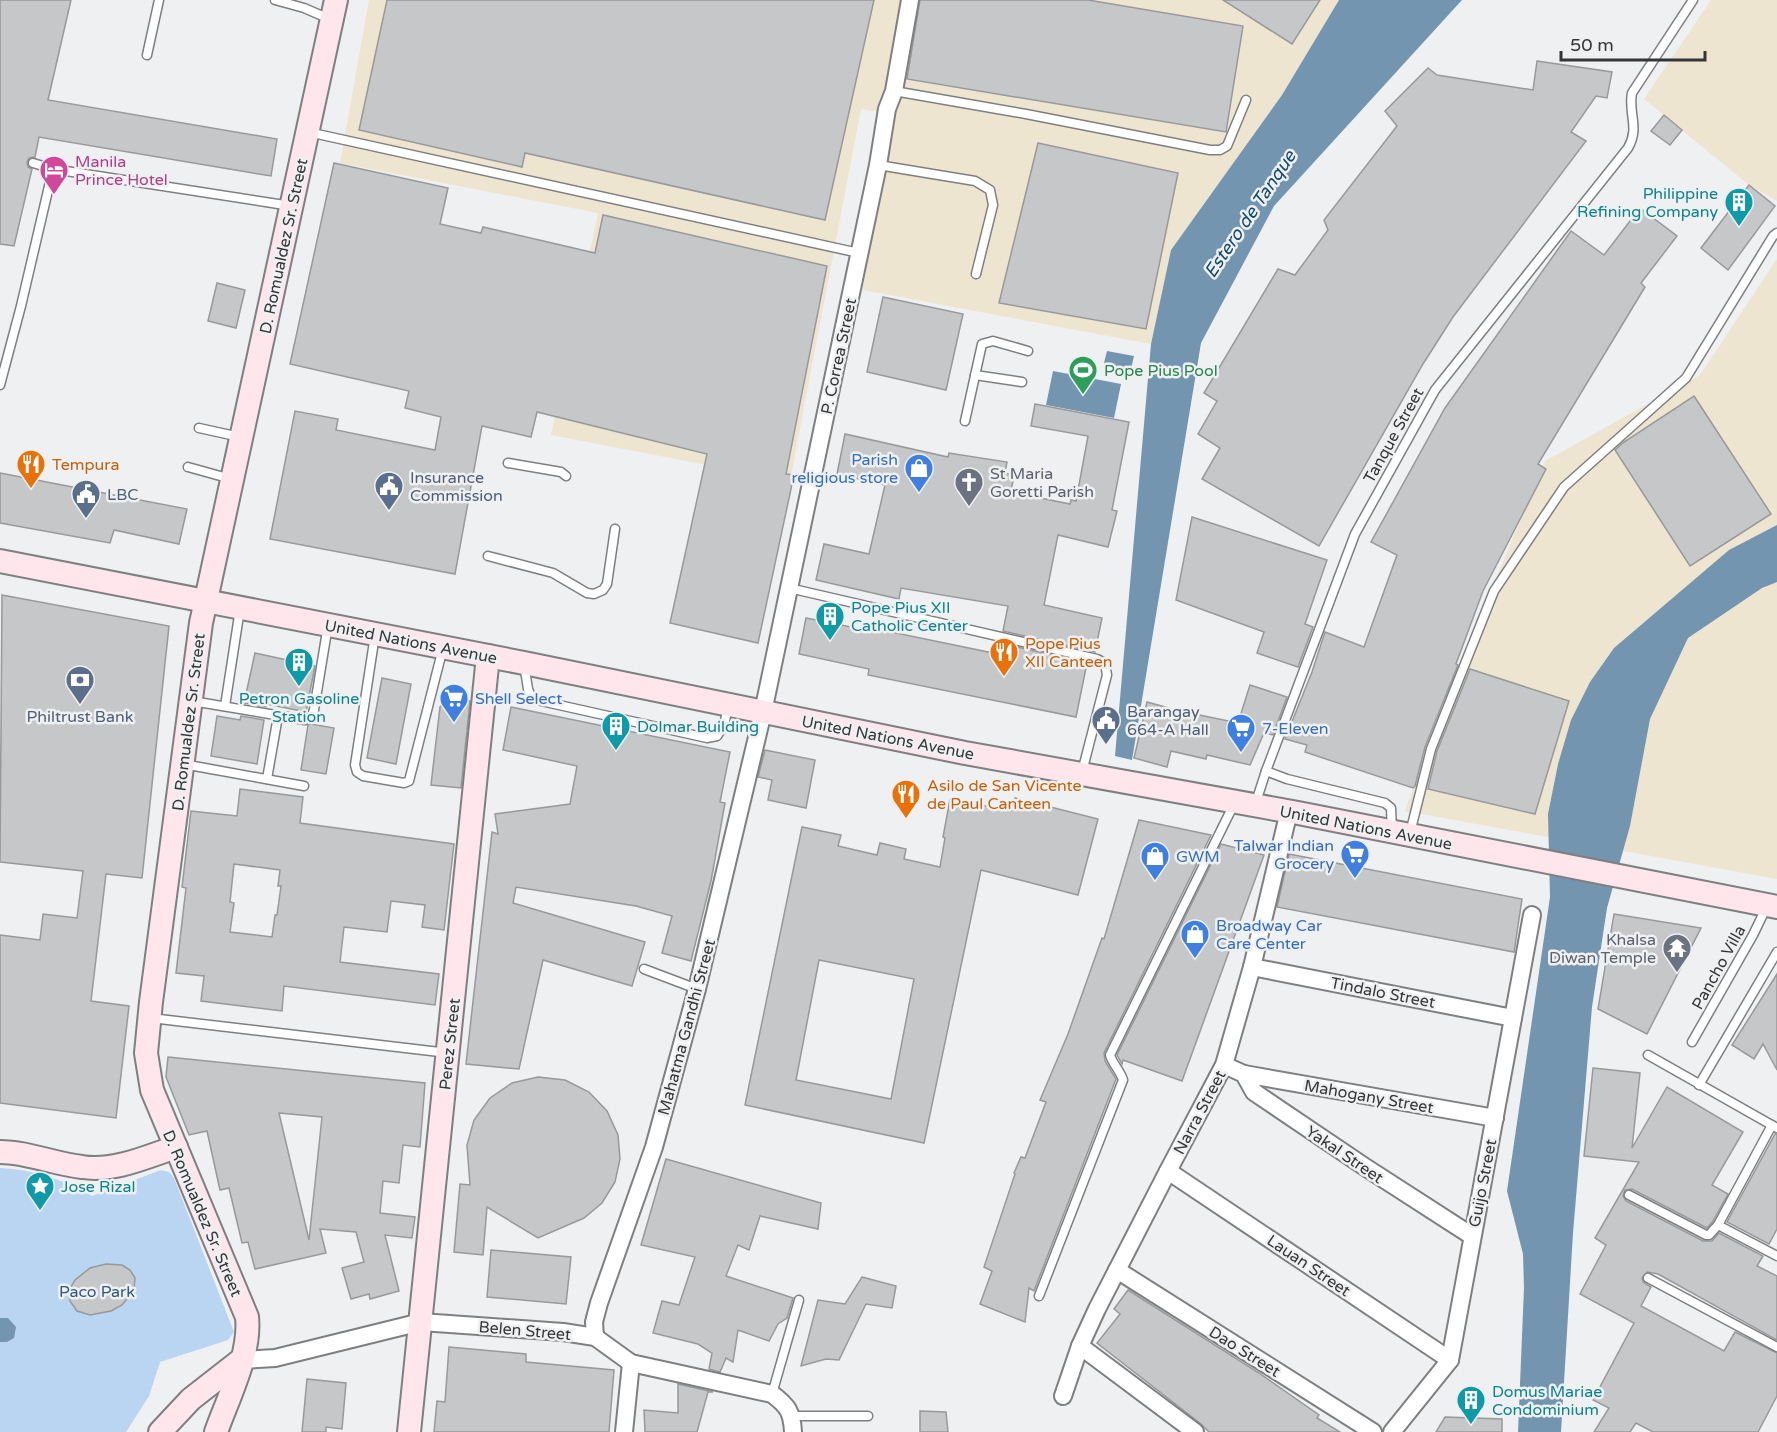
<svg xmlns="http://www.w3.org/2000/svg" width="1777" height="1432" font-family="'Varela Round',sans-serif">
<style>
.industrial{fill:#eee5d0}
.green{fill:#b9d5f2}
.water{fill:#7495b0}
.building{fill:#c5c7c8;stroke:#97999a;stroke-width:1.5;fill-rule:evenodd}
.lines{fill:none;stroke-linecap:round;stroke-linejoin:round}
.lane-casing{stroke:#7e7f81;stroke-width:11}
.street-casing{stroke:#7e7f81;stroke-width:20}
.secondary-casing{stroke:#7e7f81;stroke-width:26}
.lane{stroke:#fff;stroke-width:8}
.street{stroke:#fff;stroke-width:16}
.secondary{stroke:#fee6ec;stroke-width:22}
.labels{text-anchor:middle;stroke-width:5;stroke-linejoin:round;paint-order:stroke}
.hotel-label{font-size:16px;fill:#b23c85;stroke:#eef0f1;text-anchor:start}
.culture-label{font-size:16px;fill:#0d838f;stroke:#eef0f1;text-anchor:start}
.street-label{font-size:16px;fill:#353637;stroke:#eef0f1}
.leisure-label{font-size:16px;fill:#27864d;stroke:#eef0f1;text-anchor:start}
.shop-label{font-size:16px;fill:#366cbe;stroke:#eef0f1;text-anchor:start}
.food-label{font-size:16px;fill:#c56008;stroke:#eef0f1;text-anchor:start}
.worship-label{font-size:16px;fill:#5b616d;stroke:#eef0f1;text-anchor:start}
.service-label{font-size:16px;fill:#4e5e75;stroke:#eef0f1;text-anchor:start}
.park-label{font-size:16px;fill:#2f5984;stroke:#eef0f1}
.water-label{font-size:18px;font-style:italic;fill:#11496f;stroke:#eef0f1}
</style>
<rect width="100%" height="100%" fill="#eef0f1"/>
<!-- industrial -->
<g class="industrial">
<polygon points="369,0 1339,0 1282,95 1171,250 1151,344 863,290 888,114 861,109 790,481 551,435 598,213 340,163"/>
<polygon points="1711,0 1777,0 1777,201 1749,185 1644,99"/>
<polygon points="1777,259 1777,879 1405,811 1449,692 1545,461 1700,375"/>
</g>
<!-- green -->
<path class="green" d="M0,1168C35,1170 62,1179 92,1196L161,1170L169,1172L174,1178L234,1332L228,1340L160,1362L149,1396L126,1432H0Z"/>
<!-- water -->
<g class="water">
<polygon points="1339,0 1462,0 1274,206 1201,343 1132,760 1115,756 1151,344 1171,250 1282,95"/>
<polygon points="1107,351 1134,356 1131,369 1104,363"/>
<polygon points="1053,371 1121,384 1114,418 1046,405"/>
<polygon points="1777,525 1777,582 1762,588 1688,638 1650,719 1630,826 1607,908 1592,1007 1573,1233 1561,1432 1518,1432 1524,1288 1523,1254 1507,1191 1550,897 1548,814 1558,764 1571,720 1590,682 1614,648 1729,550"/>
<polygon points="0,1318 8,1318 16,1327 14,1338 7,1342 0,1342"/>
</g>
<!-- building -->
<g class="building">
<polygon points="0,0 71,0 48,100 277,139 271,176 39,137 35,157 29,158 27,162 28,167 32,169 14,246 0,244"/>
<polygon points="387,0 874,0 825,220 525,153 522,167 359,130"/>
<polygon points="920,0 1088,0 1243,26 1226,132 907,79"/>
<polygon points="1223,0 1320,0 1292,44"/>
<polygon points="1537,61 1612,72 1607,98 1596,96 1571,132 1586,141 1453,317 1423,364 1319,546 1202,479 1220,448 1198,434 1217,401 1204,393 1278,269 1295,275 1328,230 1324,220 1397,126 1385,111 1428,68 1437,75 1533,90"/>
<polygon points="1664,115 1682,130 1670,145 1651,131"/>
<polygon points="1038,143 1178,173 1146,329 999,303"/>
<polygon points="334,163 448,188 440,224 481,233 483,227 595,253 603,215 827,266 786,474 794,475 758,643 670,623 707,454 537,412 531,437 482,426 455,574 270,539 295,411 338,419 336,430 435,450 441,417 405,408 409,391 290,364"/>
<polygon points="1749,185 1775,206 1728,270 1701,248"/>
<polygon points="1640,208 1677,236 1641,283 1645,287 1538,464 1546,469 1483,591 1456,664 1458,665 1425,747 1415,786 1413,788 1305,752 1307,745 1285,739 1312,672 1325,632 1364,647 1397,555 1371,542 1445,408 1571,231 1604,255"/>
<polygon points="217,283 245,290 236,328 208,321"/>
<polygon points="883,297 963,314 946,390 867,372"/>
<polygon points="1694,396 1771,514 1690,566 1615,450 1624,442"/>
<polygon points="1035,404 1129,422 1112,510 1117,511 1108,547 1058,535 1044,605 1102,618 1095,652 1003,631 1008,606 901,588 899,599 816,580 824,544 869,554 885,485 837,474 845,434 948,457 949,453 1007,462 1005,473 1014,475 1011,492 1070,504 1071,500 1076,501 1088,436 1031,426"/>
<polygon points="0,473 187,509 179,544 114,530 110,543 0,523"/>
<polygon points="1192,517 1327,560 1305,624 1313,627 1298,667 1257,653 1264,632 1176,600"/>
<polygon points="2,595 169,626 142,878 106,874 91,1001 129,1006 116,1118 0,1103 0,935 40,940 43,914 77,918 83,871 0,862"/>
<polygon points="806,618 876,632 877,629 998,654 1000,643 1087,663 1076,717 868,675 869,669 799,654"/>
<polygon points="255,653 315,666 306,712 267,704 266,707 244,703"/>
<polygon points="1470,669 1569,701 1535,814 1428,789 1437,751"/>
<polygon points="382,678 411,684 396,764 367,758"/>
<polygon points="1250,685 1287,697 1273,735 1264,733 1250,765 1207,755 1206,759 1171,751 1167,767 1134,758 1147,702 1180,711 1238,723"/>
<polygon points="452,697 470,701 461,788 431,785 440,707"/>
<polygon points="511,707 730,752 720,802 725,803 711,881 691,961 662,953 672,916 636,906 516,887 513,903 645,942 632,986 543,960 519,1069 466,1064 492,832 498,834 495,814 570,804 577,766 503,750"/>
<polygon points="217,716 240,720 241,716 264,720 257,764 211,756"/>
<polygon points="311,724 334,728 326,774 301,770 308,725"/>
<polygon points="765,750 815,760 806,808 768,800 772,780 758,777"/>
<path d="M240,789L303,797L300,823L454,844L444,930L422,927L425,905L391,901L387,932L344,927L340,962L439,974L435,1005L284,986L282,1011L201,1001L204,976L176,973L186,888L182,887L191,811L237,816ZM234,864L280,870L278,886H281L277,915H275L272,937L230,932L234,903L230,902Z"/>
<path d="M1015,798L1098,819L1078,895L981,870L924,1143L745,1105L802,827L841,835L838,846L877,855L880,843L906,849L904,859L940,867L945,838L943,837L950,799L1011,811ZM819,960L914,979L891,1099L796,1080Z"/>
<polygon points="1139,820 1211,835 1104,1053 1105,1061 1116,1079 1034,1291 1029,1288 1025,1322 980,1304 992,1271 984,1267 1015,1174 1014,1173 1021,1157 1025,1158 1046,1102 1040,1100 1068,1034 1102,938 1104,939"/>
<polygon points="1221,844 1264,855 1182,1081 1123,1060 1122,1064 1117,1055"/>
<polygon points="1289,854 1522,899 1514,952 1277,907"/>
<polygon points="1614,914 1701,928 1647,1034 1598,1009"/>
<polygon points="1777,974 1777,1070 1763,1044 1754,1059 1732,1045"/>
<path d="M168,1057L425,1083L420,1147L403,1145L399,1183L383,1181L380,1213L415,1217L412,1238L385,1235L399,1291L370,1299L369,1294L351,1299L342,1268L364,1262L356,1232L320,1229L326,1253L255,1269L248,1242L242,1243L229,1188L220,1190L207,1131L189,1135L166,1077ZM279,1113L322,1117L309,1240Z"/>
<polygon points="1593,1068 1640,1073 1632,1148 1667,1087 1743,1132 1712,1185 1728,1194 1713,1221 1707,1228 1632,1189 1625,1190 1623,1196 1626,1201 1703,1241 1712,1241 1719,1233 1763,1256 1757,1266 1777,1276 1777,1340 1658,1274 1647,1272 1642,1278 1643,1282 1651,1287 1641,1306 1724,1351 1735,1332 1777,1353 1777,1396 1758,1432 1653,1432 1636,1423 1630,1432 1594,1432 1609,1408 1593,1400 1634,1323 1580,1294 1606,1245 1595,1238 1639,1162 1584,1156"/>
<polygon points="538,1077 565,1080 589,1092 607,1111 618,1135 620,1159 615,1182 602,1203 584,1218 538,1238 487,1207 483,1255 454,1252 460,1184 470,1185 467,1145 474,1120 490,1098 512,1083"/>
<polygon points="1775,1134 1777,1134 1777,1229 1769,1244 1727,1222"/>
<polygon points="666,1159 821,1203 818,1229 760,1216 749,1250 738,1245 726,1276 793,1298 787,1318 778,1324 769,1341 738,1330 733,1362 726,1358 720,1372 709,1369 712,1353 698,1344 653,1333 662,1301 679,1305 695,1257 641,1245"/>
<polygon points="491,1250 571,1257 566,1304 487,1297"/>
<polygon points="106,1264 122,1265 130,1270 135,1278 134,1289 130,1295 122,1305 111,1311 90,1315 77,1311 70,1301 69,1296 71,1287 75,1280 90,1268"/>
<polygon points="862,1277 896,1286 892,1308 866,1304 839,1360 826,1359 801,1366 818,1300 845,1304"/>
<polygon points="1128,1290 1259,1373 1319,1415 1317,1418 1340,1432 1209,1432 1201,1424 1097,1343 1120,1314 1114,1309"/>
<polygon points="449,1347 526,1354 526,1362 614,1370 609,1432 434,1432 437,1401 445,1402"/>
<polygon points="307,1379 346,1383 342,1429 326,1427 326,1432 302,1432"/>
<polygon points="678,1384 713,1392 708,1392 697,1432 645,1432 644,1410 678,1413"/>
<polygon points="920,1411 946,1412 948,1432 920,1432"/>
<polygon points="1445,1417 1502,1419 1502,1432 1436,1432"/>
</g>
<g class="lines">
<!-- lane casing -->
<g class="lane-casing">
<g id="lane">
<polyline points="275,0 304,8 332,20"/>
<polyline points="147,55 159,0"/>
<polyline points="894,91 1026,114 1210,150 1220,150 1227,146 1246,100"/>
<polyline points="308,132 859,253"/>
<polyline points="33,163 53,169"/>
<polyline points="878,165 975,181 990,190 993,205 976,274"/>
<polyline points="975,375 1022,382"/>
<polyline points="0,385 21,306 53,169 291,206"/>
<polyline points="965,421 982,344 993,341 1028,351"/>
<polyline points="199,428 240,437"/>
<polyline points="508,463 561,472 566,476"/>
<polyline points="188,467 231,479"/>
<polyline points="488,556 553,573 587,593 594,594 603,590 607,584 615,529"/>
<polyline points="789,588 1097,659 1105,663 1107,675 1082,772"/>
<polyline points="375,635 355,765 357,772 363,776 404,783 409,781 443,648"/>
<polyline points="524,664 528,689 532,699 707,738 717,736 724,725 728,707"/>
<polyline points="192,701 305,720 311,717 314,710 328,625"/>
<polyline points="225,706 240,609"/>
<polyline points="183,764 304,786"/>
<polyline points="1266,771 1287,779 1385,803 1391,808 1392,831"/>
<polyline points="267,779 278,716"/>
<path d="M1255,805L1266,771L1355,534L1435,390L1628,148C1640,127 1628,114 1632,93L1693,0"/>
<polyline points="1410,833 1431,749 1494,591 1564,487 1686,378 1773,236 1777,233"/>
<polyline points="644,969 697,989"/>
<polyline points="151,1018 448,1053"/>
<polyline points="1692,1042 1753,935 1767,906"/>
<polyline points="1648,1055 1777,1128"/>
<polyline points="1699,1085 1777,952"/>
<polyline points="1629,1195 1706,1235 1709,1235 1718,1225 1772,1125"/>
<polyline points="1718,1225 1777,1256"/>
<polyline points="1648,1278 1777,1347"/>
<path d="M1039,1296L1123,1080C1120,1070 1113,1065 1110,1055L1235,802"/>
<polyline points="772,1394 799,1300"/>
<polyline points="792,1416 868,1416"/>
</g>
</g>
<!-- street casing -->
<g class="street-casing">
<g id="street">
<polyline points="1252,967 1513,1018"/>
<polyline points="1224,1065 1244,1074 1254,1092 1365,1167 1472,1236"/>
<polyline points="1244,1074 1495,1118"/>
<polyline points="1168,1171 1450,1360"/>
<polyline points="1117,1270 1373,1432"/>
<polyline points="595,1337 594,1322 599,1303 654,1147 697,989 763,712 878,165 887,109 894,91 910,0"/>
<polyline points="1080,1346 1195,1432"/>
<path d="M241,1360L275,1358L421,1322L563,1332L595,1337L631,1363L772,1394C788,1406 792,1412 793,1432"/>
<polyline points="1063,1396 1080,1346 1097,1309 1168,1171 1224,1065 1252,967 1289,811"/>
<polyline points="624,1432 631,1363"/>
<polyline points="1392,1432 1450,1360 1532,915"/>
</g>
</g>
<!-- secondary casing -->
<g class="secondary-casing">
<g id="secondary">
<polyline points="0,561 524,663 965,753 1298,813 1777,907"/>
<path d="M0,1152C28,1152 54,1164 82,1167C114,1172 146,1157 176,1147"/>
<polyline points="160,1432 191,1399 241,1360"/>
<path d="M216,1432C228,1398 251,1354 247,1317L152,1090L146,1053L151,1002L201,623L336,0"/>
<polyline points="409,1432 488,656"/>
</g>
</g>
<!-- lane -->
<use href="#lane" class="lane"/>
<!-- street -->
<use href="#street" class="street"/>
<!-- secondary -->
<use href="#secondary" class="secondary"/>
</g>
<!-- icons -->
<defs>
<g id="hotel-pin" transform="scale(1.5)"><path d="M0 17L-7.5 6A9.5 9.5 0 1 1 7.5 6Z" fill="#d1479c" stroke="#eef0f1"/><path d="M-6-4.5h1.5V1H6V5H4.5V3h-9V5H-6ZM-4 0a1.8 1.8 0 1 1 3.6 0ZM.5 0V-2.5h3Q6-2.5 6 0Z" fill="#fff"/></g>
<g id="building-pin" transform="scale(1.5)"><path d="M0 17L-7.5 6A9.5 9.5 0 1 1 7.5 6Z" fill="#0f9aa8" stroke="#eef0f1"/><path d="M-4-6H4V6H1V3H-1V6H-4ZM-2.5-4.3h1.7v1.8h-1.7ZM.8-4.3h1.7v1.8H.8ZM-2.5-1h1.7V.8h-1.7ZM.8-1h1.7V.8H.8Z" fill="#fff"/></g>
<g id="stadium-pin" transform="scale(1.5)"><path d="M0 17L-7.5 6A9.5 9.5 0 1 1 7.5 6Z" fill="#2e9e5b" stroke="#eef0f1"/><path d="M0-5a6.5 5 0 1 0 0 10a6.5 5 0 1 0 0-10ZM-3.5-1.8h7v3.6h-7Z" fill="#fff"/></g>
<g id="restaurant-pin" transform="scale(1.5)"><path d="M0 17L-7.5 6A9.5 9.5 0 1 1 7.5 6Z" fill="#e8710a" stroke="#eef0f1"/><path d="M-5-6h1v4h1v-4h1v4h1v-4h1v5L-1.5 .5V6h-2V.5L-5-1ZM5-6V6H3V1.5H1.5Q1.5-4 5-6Z" fill="#fff"/></g>
<g id="shop-pin" transform="scale(1.5)"><path d="M0 17L-7.5 6A9.5 9.5 0 1 1 7.5 6Z" fill="#3f7fe0" stroke="#eef0f1"/><path d="M-5-2.5h2.3a2.7 3.5 0 0 1 5.4 0H5L5.5 6h-11ZM-1.5-2.5h3a1.5 2.3 0 0 0-3 0Z" fill="#fff"/></g>
<g id="church-pin" transform="scale(1.5)"><path d="M0 17L-7.5 6A9.5 9.5 0 1 1 7.5 6Z" fill="#6b7280" stroke="#eef0f1"/><path d="M-1.2-6h2.4v3.5h3.3v2.4h-3.3V6h-2.4V-.1h-3.3v-2.4h3.3Z" fill="#fff"/></g>
<g id="civic-pin" transform="scale(1.5)"><path d="M0 17L-7.5 6A9.5 9.5 0 1 1 7.5 6Z" fill="#5c6f8a" stroke="#eef0f1"/><path d="M-.6-6.5H3V-4.5H.6V-3L4-1V1h2V6H-6V1h2V-1L-.6-3ZM-1.2 2.5V6h2.4V2.5Z" fill="#fff"/></g>
<g id="bank-pin" transform="scale(1.5)"><path d="M0 17L-7.5 6A9.5 9.5 0 1 1 7.5 6Z" fill="#5c6f8a" stroke="#eef0f1"/><path d="M-6-4H6V4H-6ZM0-2.3a2.3 2.3 0 1 0 0 4.6a2.3 2.3 0 1 0 0-4.6Z" fill="#fff"/></g>
<g id="supermarket-pin" transform="scale(1.5)"><path d="M0 17L-7.5 6A9.5 9.5 0 1 1 7.5 6Z" fill="#3f7fe0" stroke="#eef0f1"/><path d="M-6-5.5h2.5l.6 2H6L4.5 2H-2.5L-4.4-4H-6ZM-1.5 3.2a1.3 1.3 0 1 0 .1 0ZM3 3.2a1.3 1.3 0 1 0 .1 0Z" fill="#fff"/></g>
<g id="temple-pin" transform="scale(1.5)"><path d="M0 17L-7.5 6A9.5 9.5 0 1 1 7.5 6Z" fill="#6b7280" stroke="#eef0f1"/><path d="M0-6L5-2H3V0L6.5 2.5H4V6H1.5V3h-3V6H-4V2.5H-6.5L-3 0V-2H-5Z" fill="#fff"/></g>
<g id="sight-pin" transform="scale(1.5)"><path d="M0 17L-7.5 6A9.5 9.5 0 1 1 7.5 6Z" fill="#0f9aa8" stroke="#eef0f1"/><path d="M0-6L1.8-2.2L6-1.7L2.9 1.2L3.7 5.4L0 3.3L-3.7 5.4L-2.9 1.2L-6-1.7L-1.8-2.2Z" fill="#fff"/></g>
</defs>
<g fill-rule="evenodd">
<use href="#hotel-pin" x="54" y="170"/>
<use href="#building-pin" x="1739" y="202"/>
<use href="#stadium-pin" x="1083" y="370"/>
<use href="#restaurant-pin" x="31" y="464"/>
<use href="#shop-pin" x="919" y="468"/>
<use href="#church-pin" x="969" y="482"/>
<use href="#civic-pin" x="389" y="486"/>
<use href="#civic-pin" x="86" y="494"/>
<use href="#building-pin" x="830" y="616"/>
<use href="#restaurant-pin" x="1004" y="652"/>
<use href="#building-pin" x="299" y="662"/>
<use href="#bank-pin" x="80" y="680"/>
<use href="#supermarket-pin" x="454" y="698"/>
<use href="#civic-pin" x="1106" y="720"/>
<use href="#building-pin" x="616" y="726"/>
<use href="#supermarket-pin" x="1241" y="728"/>
<use href="#restaurant-pin" x="906" y="794"/>
<use href="#supermarket-pin" x="1355" y="854"/>
<use href="#shop-pin" x="1155" y="856"/>
<use href="#shop-pin" x="1195" y="934"/>
<use href="#temple-pin" x="1677" y="948"/>
<use href="#sight-pin" x="40" y="1186"/>
<use href="#building-pin" x="1471" y="1400"/>
</g>
<g class="labels">
<!-- hotel labels -->
<g class="hotel-label">
<text x="75" y="167">Manila<tspan x="75" dy="18">Prince Hotel</tspan></text>
</g>
<!-- culture labels -->
<g class="culture-label">
<text x="1718" y="199" text-anchor="end">Philippine<tspan x="1718" dy="18">Refining Company</tspan></text>
<text x="851" y="613">Pope Pius XII<tspan x="851" dy="18">Catholic Center</tspan></text>
<text x="299" y="704" text-anchor="middle">Petron Gasoline<tspan x="299" dy="18">Station</tspan></text>
<text x="637" y="732">Dolmar Building</text>
<text x="61" y="1192">Jose Rizal</text>
<text x="1492" y="1397">Domus Mariae<tspan x="1492" dy="18">Condominium</tspan></text>
</g>
<!-- street labels -->
<g class="street-label">
<text transform="translate(283 246) rotate(-78)" y="6">D. Romualdez Sr. Street</text>
<text transform="translate(838 356) rotate(-78)" y="6">P. Correa Street</text>
<text transform="translate(1393 435) rotate(-61)" y="6">Tanque Street</text>
<text transform="translate(411 641) rotate(11)" y="6">United Nations Avenue</text>
<text transform="translate(188 722) rotate(-83)" y="6">D. Romualdez Sr. Street</text>
<text transform="translate(888 737) rotate(11)" y="6">United Nations Avenue</text>
<text transform="translate(1366 827) rotate(11)" y="6">United Nations Avenue</text>
<text transform="translate(1718 967) rotate(-61)" y="6">Pancho Villa</text>
<text transform="translate(1383 992) rotate(11)" y="6">Tindalo Street</text>
<text transform="translate(686 1027) rotate(-75)" y="6">Mahatma Gandhi Street</text>
<text transform="translate(449 1044) rotate(-84)" y="6">Perez Street</text>
<text transform="translate(1369 1096) rotate(10)" y="6">Mahogany Street</text>
<text transform="translate(1199 1112) rotate(-62)" y="6">Narra Street</text>
<text transform="translate(1345 1154) rotate(34)" y="6">Yakal Street</text>
<text transform="translate(1482 1183) rotate(-79)" y="6">Guijo Street</text>
<text transform="translate(203 1213) rotate(67)" y="6">D. Romualdez Sr. Street</text>
<text transform="translate(1309 1265) rotate(34)" y="6">Lauan Street</text>
<text transform="translate(525 1330) rotate(5)" y="6">Belen Street</text>
<text transform="translate(1245 1351) rotate(32)" y="6">Dao Street</text>
</g>
<!-- leisure labels -->
<g class="leisure-label">
<text x="1104" y="376">Pope Pius Pool</text>
</g>
<!-- shop labels -->
<g class="shop-label">
<text x="898" y="465" text-anchor="end">Parish<tspan x="898" dy="18">religious store</tspan></text>
<text x="475" y="704">Shell Select</text>
<text x="1262" y="734">7-Eleven</text>
<text x="1334" y="851" text-anchor="end">Talwar Indian<tspan x="1334" dy="18">Grocery</tspan></text>
<text x="1176" y="862">GWM</text>
<text x="1216" y="931">Broadway Car<tspan x="1216" dy="18">Care Center</tspan></text>
</g>
<!-- food labels -->
<g class="food-label">
<text x="52" y="470">Tempura</text>
<text x="1025" y="649">Pope Pius<tspan x="1025" dy="18">XII Canteen</tspan></text>
<text x="927" y="791">Asilo de San Vicente<tspan x="927" dy="18">de Paul Canteen</tspan></text>
</g>
<!-- worship labels -->
<g class="worship-label">
<text x="990" y="479">St Maria<tspan x="990" dy="18">Goretti Parish</tspan></text>
<text x="1656" y="945" text-anchor="end">Khalsa<tspan x="1656" dy="18">Diwan Temple</tspan></text>
</g>
<!-- service labels -->
<g class="service-label">
<text x="410" y="483">Insurance<tspan x="410" dy="18">Commission</tspan></text>
<text x="107" y="500">LBC</text>
<text x="1127" y="717">Barangay<tspan x="1127" dy="18">664-A Hall</tspan></text>
<text x="80" y="722" text-anchor="middle">Philtrust Bank</text>
</g>
<!-- park labels -->
<g class="park-label">
<text x="97" y="1297">Paco Park</text>
</g>
<!-- water labels -->
<g class="water-label">
<text transform="translate(1250 214) rotate(-56)" y="6">Estero de Tanque</text>
</g>
</g>
<!-- scale -->
<path d="M1561 51v9h144v-9" fill="none" stroke="#353637" stroke-width="3"/>
<text x="1570" y="51" font-size="18" fill="#353637" stroke="#eef0f1" stroke-width="4.5" paint-order="stroke">50 m</text>
</svg>
